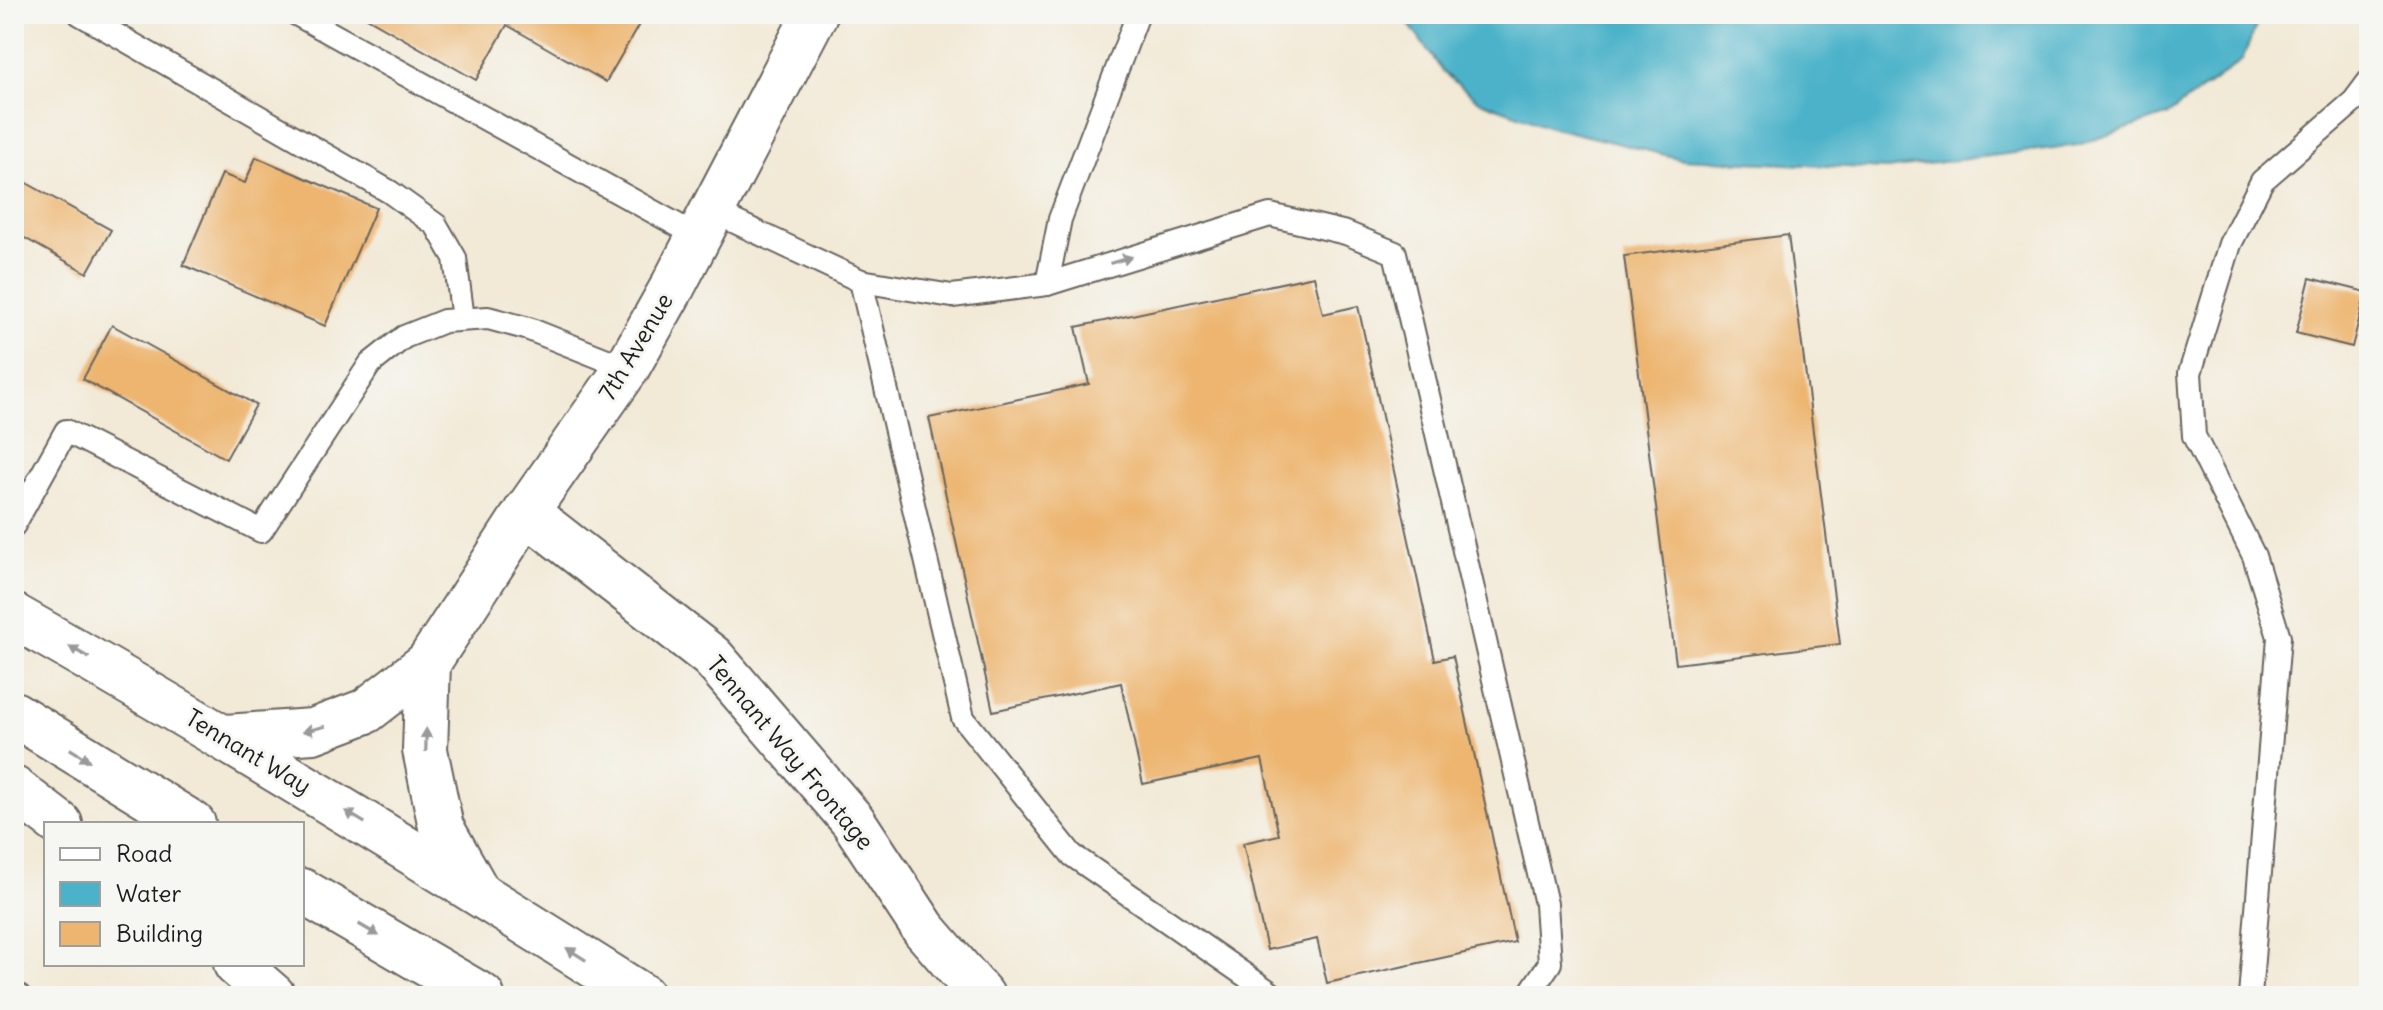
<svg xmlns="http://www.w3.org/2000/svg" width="2383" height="1010" font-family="Delius,sans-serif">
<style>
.water{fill:#4bb2c9;stroke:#346772;stroke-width:2}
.building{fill:#edb570}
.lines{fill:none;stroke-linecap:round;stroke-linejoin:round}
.lane-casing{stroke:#67645d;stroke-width:26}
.secondary-casing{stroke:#67645d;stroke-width:48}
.primary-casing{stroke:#67645d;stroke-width:48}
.highway-casing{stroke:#67645d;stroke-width:48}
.lane{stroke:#fff;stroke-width:22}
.secondary{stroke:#fff;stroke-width:44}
.primary{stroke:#fff;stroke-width:44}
.highway{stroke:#fff;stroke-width:44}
.oneway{fill:#999}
.labels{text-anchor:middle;stroke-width:6;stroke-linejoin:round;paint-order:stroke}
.street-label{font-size:24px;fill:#1c1c1c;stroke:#f6f6f2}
</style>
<rect width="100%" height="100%" fill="#f6f6f2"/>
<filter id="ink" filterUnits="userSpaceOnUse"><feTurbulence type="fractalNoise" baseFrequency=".0125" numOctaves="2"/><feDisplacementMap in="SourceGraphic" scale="16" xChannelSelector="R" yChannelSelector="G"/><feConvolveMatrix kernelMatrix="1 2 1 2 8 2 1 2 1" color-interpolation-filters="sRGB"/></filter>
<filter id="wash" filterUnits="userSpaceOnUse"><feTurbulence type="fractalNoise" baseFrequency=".006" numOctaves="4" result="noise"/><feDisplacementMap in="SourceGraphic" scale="32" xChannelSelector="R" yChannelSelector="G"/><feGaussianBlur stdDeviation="1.8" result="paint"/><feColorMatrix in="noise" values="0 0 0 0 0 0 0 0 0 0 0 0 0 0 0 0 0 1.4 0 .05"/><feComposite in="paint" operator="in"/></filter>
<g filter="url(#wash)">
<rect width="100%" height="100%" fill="#f2e9d6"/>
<!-- water -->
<polygon class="water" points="1407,14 2261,14 2242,60 2166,116 2078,145 1887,169 1682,159 1550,127 1478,100 1444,73 1408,23"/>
<g id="blocks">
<!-- building -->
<g class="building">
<polygon points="360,14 645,14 606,82 507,25 476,80"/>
<polygon points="256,157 376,208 325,326 183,265 222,174 245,183"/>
<polygon points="14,176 111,230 87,273 14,232"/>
<polygon points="1788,235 1840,644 1676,664 1624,256"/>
<polygon points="1314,276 1323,314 1358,306 1435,660 1453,656 1515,942 1327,983 1317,939 1267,950 1243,843 1279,835 1262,759 1143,784 1121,683 993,711 929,418 1089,384 1076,327"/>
<polygon points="2310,278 2366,292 2352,347 2296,333"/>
<polygon points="112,325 256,405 226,459 83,379"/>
</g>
</g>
</g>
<g filter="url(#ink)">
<use href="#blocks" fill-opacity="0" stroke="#67645d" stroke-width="2"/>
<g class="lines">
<!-- lane casing -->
<g class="lane-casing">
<g id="lane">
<polyline points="80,14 390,192 436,225 455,258 463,319"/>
<polyline points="296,14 699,237"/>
<polyline points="712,211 861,281 952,296 1047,284 1060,219 1138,14"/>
<polyline points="861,281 963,718 1072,855 1275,996"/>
<polyline points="1047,284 1270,215 1346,233 1395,253 1546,904 1550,963 1528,996"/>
<polyline points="14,525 66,431 261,531 370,364 404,337 444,321 488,318 529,329 627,368"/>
<polyline points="14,993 19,996"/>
<polyline points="2250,996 2279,637 2254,556 2194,436 2190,373 2230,244 2262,181 2354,101 2369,81"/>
</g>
</g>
<!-- secondary casing -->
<g class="secondary-casing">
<g id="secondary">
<polyline points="526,512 712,657 853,821 924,929 982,996"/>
<polyline points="428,663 526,512 627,368 673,286 815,14"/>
</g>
</g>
<!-- primary casing -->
<g class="primary-casing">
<g id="primary">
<path d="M14,616C227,737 435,865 642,996"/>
<polyline points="428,663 425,750 441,827 476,889"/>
<polyline points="14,714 193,824"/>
<polyline points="225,737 313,731 366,711 428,663"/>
<polyline points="302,891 482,996"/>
</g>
</g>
<!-- highway casing -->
<g class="highway-casing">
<g id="highway">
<polyline points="14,789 60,824"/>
<polyline points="236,964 273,996"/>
</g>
</g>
<!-- lane -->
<use href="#lane" class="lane"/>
<!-- secondary -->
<use href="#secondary" class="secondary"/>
<!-- primary -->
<use href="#primary" class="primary"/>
<!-- highway -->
<use href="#highway" class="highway"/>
</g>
<!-- one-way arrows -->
<defs><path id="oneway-solid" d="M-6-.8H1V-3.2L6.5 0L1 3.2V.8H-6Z" transform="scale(2)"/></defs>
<g class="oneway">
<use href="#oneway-solid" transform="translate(1121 260) rotate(-17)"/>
<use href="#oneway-solid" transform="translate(79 652) rotate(-150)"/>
<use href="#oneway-solid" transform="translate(314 729) rotate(167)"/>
<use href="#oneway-solid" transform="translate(426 740) rotate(-89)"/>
<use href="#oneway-solid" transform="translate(80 755) rotate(32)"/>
<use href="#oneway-solid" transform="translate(355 817) rotate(-149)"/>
<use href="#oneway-solid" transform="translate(369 930) rotate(30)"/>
<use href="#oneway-solid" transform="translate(576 954) rotate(-148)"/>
</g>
</g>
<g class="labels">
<!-- street labels -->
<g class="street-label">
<text transform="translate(636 347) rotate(-59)" y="8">7th Avenue</text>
<text transform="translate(248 752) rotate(31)" y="8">Tennant Way</text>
<text transform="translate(790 753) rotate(50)" y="8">Tennant Way Frontage</text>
</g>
</g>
<!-- margin -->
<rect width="2383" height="1010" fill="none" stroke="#f6f6f2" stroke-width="48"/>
<!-- legend -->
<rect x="44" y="822" width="260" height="144" fill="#f6f6f2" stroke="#9f9f9c" stroke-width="2"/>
<rect x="60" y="848" width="40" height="12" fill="#ffffff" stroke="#9f9f9c" stroke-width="2"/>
<text x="116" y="862" font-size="24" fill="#1c1c1c">Road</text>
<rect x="60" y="882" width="40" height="24" fill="#4bb2c9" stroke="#9f9f9c" stroke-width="2"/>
<text x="116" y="902" font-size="24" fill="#1c1c1c">Water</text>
<rect x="60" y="922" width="40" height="24" fill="#edb570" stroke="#9f9f9c" stroke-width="2"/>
<text x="116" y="942" font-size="24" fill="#1c1c1c">Building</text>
</svg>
